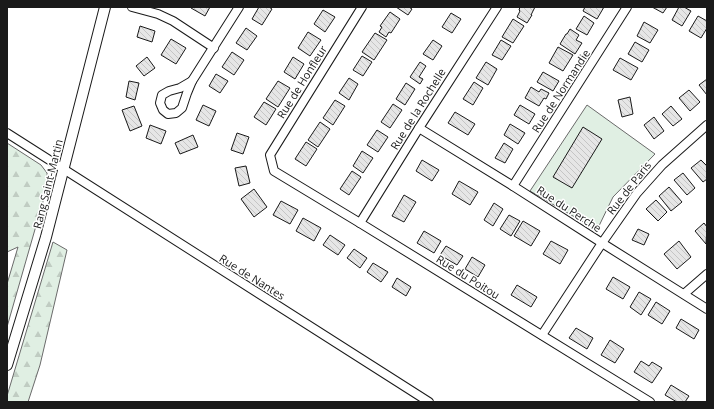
<svg xmlns="http://www.w3.org/2000/svg" width="714" height="409" font-family="'Open Sans',sans-serif">
<style>
.forest{fill:url(#forest-firs);stroke:#6a6a6a}
.green{fill:#e0efe3;stroke:#6a6a6a}
.building{fill:url(#building-back-hatch);stroke:#1a1a1a}
.lines{fill:none;stroke-linecap:round;stroke-linejoin:round}
.minor-casing{stroke:#1a1a1a;stroke-width:10}
.tertiary-casing{stroke:#1a1a1a;stroke-width:12}
.minor{stroke:#fff;stroke-width:8}
.tertiary{stroke:#fff;stroke-width:10}
.labels{text-anchor:middle;stroke-width:3;stroke-linejoin:round;paint-order:stroke}
.street-label{font-size:11px;fill:#1a1a1a;stroke:#fff}
</style>
<defs>
<pattern id="forest-firs" width="22" height="20" patternUnits="userSpaceOnUse"><rect width="22" height="20" fill="#e0efe3"/><path d="M5 1l3.5 6h-7zM16 11l3.5 6h-7z" fill="#c0ccc2"/></pattern>
<pattern id="building-back-hatch" width="6" height="6" patternUnits="userSpaceOnUse"><rect width="6" height="6" fill="#e6e6e6"/><path d="M-1 5l2 2M0 0l6 6M5-1l2 2" fill="none" stroke="#c5c5c5"/></pattern>
</defs>
<rect width="100%" height="100%" fill="#fff"/>
<!-- forest -->
<g class="forest">
<polygon points="7,143 41,165 47,173 48,184 7,327 7,284 18,247 7,252"/>
<polygon points="53,242 67,250 40,365 28,402 7,402 7,396"/>
</g>
<!-- green -->
<polygon class="green" points="587,105 655,154 613,197 597,230 530,191"/>
<!-- building -->
<g class="building">
<polygon points="192,7 210,7 205,16 191,8"/>
<polygon points="259,7 269,7 272,9 262,25 252,19"/>
<polygon points="396,7 409,7 412,9 408,15"/>
<polygon points="520,7 535,7 531,15 532,15 527,23 517,17 520,11 519,10"/>
<polygon points="585,7 604,7 597,19 583,11"/>
<polygon points="652,7 667,7 663,13"/>
<polygon points="679,7 684,7 691,11 682,26 672,20"/>
<polygon points="323,10 335,17 325,32 314,24"/>
<polygon points="390,12 400,19 391,33 389,32 386,37 379,32 382,27 380,26"/>
<polygon points="451,13 461,19 452,33 442,27"/>
<polygon points="584,16 594,23 587,35 576,29"/>
<polygon points="698,16 707,21 707,28 701,38 689,31"/>
<polygon points="513,19 524,26 513,43 502,37"/>
<polygon points="644,22 658,30 650,43 637,36"/>
<polygon points="140,26 155,31 152,42 137,37"/>
<polygon points="246,28 257,36 247,50 236,43"/>
<polygon points="570,29 579,35 576,40 582,43 575,54 560,44 566,34 567,34"/>
<polygon points="308,32 321,40 310,56 298,48"/>
<polygon points="375,33 387,40 374,60 362,52"/>
<polygon points="171,39 186,48 176,64 161,55"/>
<polygon points="433,40 442,46 433,60 423,54"/>
<polygon points="501,40 511,46 502,60 492,55"/>
<polygon points="635,42 649,50 642,62 628,54"/>
<polygon points="558,47 573,55 563,71 549,63"/>
<polygon points="232,52 244,60 234,75 222,67"/>
<polygon points="362,56 372,62 363,76 353,70"/>
<polygon points="147,57 155,68 144,76 136,66"/>
<polygon points="293,57 304,64 295,79 284,72"/>
<polygon points="620,58 638,68 631,80 613,70"/>
<polygon points="420,62 426,66 419,77 423,79 420,84 410,77"/>
<polygon points="486,62 497,69 488,85 476,78"/>
<polygon points="543,72 559,81 553,91 537,82"/>
<polygon points="216,74 228,81 220,93 209,86"/>
<polygon points="349,78 358,84 349,100 339,93"/>
<polygon points="707,79 707,95 699,85"/>
<polygon points="129,81 139,83 135,100 126,97"/>
<polygon points="278,81 290,88 278,107 266,99"/>
<polygon points="474,82 483,88 473,105 463,99"/>
<polygon points="406,83 415,89 405,105 396,99"/>
<polygon points="531,87 539,92 541,89 549,93 546,99 544,98 539,106 525,98"/>
<polygon points="689,90 700,102 690,111 679,98"/>
<polygon points="630,97 633,114 622,117 618,100"/>
<polygon points="335,100 345,106 333,125 323,118"/>
<polygon points="264,102 276,109 266,125 254,117"/>
<polygon points="393,104 402,110 390,128 381,122"/>
<polygon points="203,105 216,111 209,126 196,120"/>
<polygon points="520,105 535,114 529,124 514,115"/>
<polygon points="134,106 142,126 130,131 122,110"/>
<polygon points="671,106 682,119 673,126 662,114"/>
<polygon points="455,112 475,124 468,135 448,123"/>
<polygon points="654,117 664,131 654,139 644,125"/>
<polygon points="320,122 330,129 318,147 308,140"/>
<polygon points="510,124 525,133 518,144 504,135"/>
<polygon points="150,125 166,131 161,144 146,138"/>
<polygon points="583,127 602,139 572,188 553,177"/>
<polygon points="377,130 388,137 378,152 367,145"/>
<polygon points="237,133 249,137 243,154 231,150"/>
<polygon points="193,135 198,147 180,154 175,143"/>
<polygon points="306,142 317,149 306,166 295,159"/>
<polygon points="504,143 513,149 505,163 495,158"/>
<polygon points="362,151 373,158 363,173 353,166"/>
<polygon points="422,160 439,170 432,181 416,171"/>
<polygon points="701,160 707,166 707,179 703,182 691,168"/>
<polygon points="246,166 250,183 239,186 235,168"/>
<polygon points="352,171 361,177 349,195 340,189"/>
<polygon points="683,173 695,188 687,195 674,180"/>
<polygon points="459,181 478,192 470,205 452,194"/>
<polygon points="669,187 682,202 671,211 659,196"/>
<polygon points="254,189 267,207 254,217 241,199"/>
<polygon points="404,195 416,202 404,222 392,216"/>
<polygon points="656,200 667,212 658,221 646,209"/>
<polygon points="281,201 298,210 290,224 273,215"/>
<polygon points="494,203 503,209 493,226 484,220"/>
<polygon points="509,215 520,221 511,236 500,229"/>
<polygon points="303,218 321,228 314,241 296,231"/>
<polygon points="523,221 540,231 531,246 514,236"/>
<polygon points="704,223 707,227 706,244 695,231"/>
<polygon points="638,229 649,234 644,245 632,240"/>
<polygon points="424,231 441,241 434,253 417,243"/>
<polygon points="330,235 345,245 338,255 323,245"/>
<polygon points="551,241 568,250 560,264 543,254"/>
<polygon points="679,241 691,257 677,269 664,254"/>
<polygon points="446,246 463,256 457,265 440,255"/>
<polygon points="354,249 367,258 360,268 347,258"/>
<polygon points="472,257 485,265 478,277 465,269"/>
<polygon points="373,263 388,272 381,282 367,272"/>
<polygon points="613,277 630,287 623,299 606,289"/>
<polygon points="397,278 411,287 406,296 392,287"/>
<polygon points="517,285 537,297 531,307 511,295"/>
<polygon points="639,292 651,299 641,315 630,307"/>
<polygon points="656,302 670,311 662,324 648,315"/>
<polygon points="681,319 699,330 694,339 676,328"/>
<polygon points="576,328 593,338 587,349 569,338"/>
<polygon points="610,340 624,349 615,363 601,355"/>
<polygon points="641,361 649,366 652,362 662,368 652,383 634,372"/>
<polygon points="671,385 689,396 685,402 677,402 665,395"/>
</g>
<g class="lines">
<!-- minor casing -->
<g class="minor-casing">
<g id="minor">
<polyline points="132,7 158,14 173,21 214,48"/>
<polyline points="362,7 270,155 274,171 360,223 650,402"/>
<polygon points="192,81 187,93 182,108 176,113 168,114 163,110 160,103 162,95 169,91 180,88"/>
<polyline points="192,81 239,7"/>
<polyline points="419,128 513,186 602,243 707,309"/>
<polyline points="7,133 429,402"/>
<polyline points="513,186 627,7"/>
<polyline points="360,223 419,128 497,7"/>
<polyline points="684,294 707,274"/>
<polyline points="542,335 602,243 637,193 662,165 707,125"/>
</g>
</g>
<!-- tertiary casing -->
<g class="tertiary-casing">
<polyline id="tertiary" points="7,365 46,237 105,7"/>
</g>
<!-- minor -->
<use href="#minor" class="minor"/>
<!-- tertiary -->
<use href="#tertiary" class="tertiary"/>
</g>
<g class="labels">
<!-- street labels -->
<g class="street-label">
<text transform="translate(302 82) rotate(-58)" y="4">Rue de Honfleur</text>
<text transform="translate(561 91) rotate(-57)" y="4">Rue de Normandie</text>
<text transform="translate(418 109) rotate(-58)" y="4">Rue de la Rochelle</text>
<text transform="translate(48 184) rotate(-76)" y="4">Rang Saint-Martin</text>
<text transform="translate(629 188) rotate(-52)" y="4">Rue de Paris</text>
<text transform="translate(569 209) rotate(33)" y="4">Rue du Perche</text>
<text transform="translate(252 277) rotate(32)" y="4">Rue de Nantes</text>
<text transform="translate(468 277) rotate(32)" y="4">Rue du Poitou</text>
</g>
</g>
<!-- border -->
<rect width="714" height="409" fill="none" stroke="#1a1a1a" stroke-width="16"/>
</svg>
